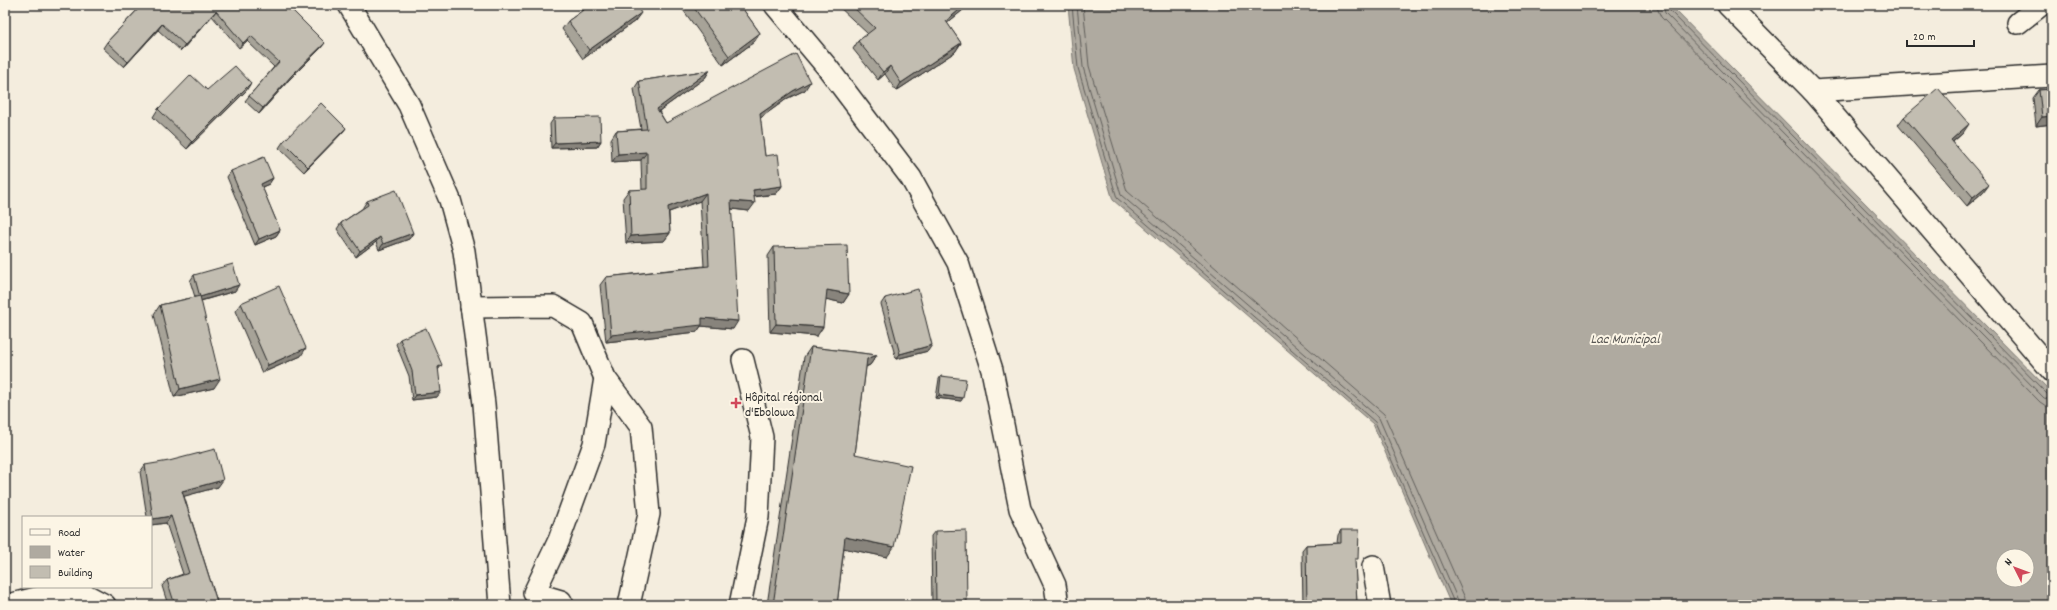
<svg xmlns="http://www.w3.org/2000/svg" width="2057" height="610" font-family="Dekko,sans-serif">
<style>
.water{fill:#afaaa0;stroke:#7a7771;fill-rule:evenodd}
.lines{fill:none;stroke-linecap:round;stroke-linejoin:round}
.shore{stroke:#605e5a;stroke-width:1}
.street-casing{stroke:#2b2b2b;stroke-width:24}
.street{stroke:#fcf5e5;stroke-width:21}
.wall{fill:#a7a398;stroke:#2b2b2b}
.shaded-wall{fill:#88847c;stroke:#2b2b2b}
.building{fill:#c2bdb1;stroke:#2b2b2b}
.poi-dot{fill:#d1495b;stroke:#fcf5e5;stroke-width:1.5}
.labels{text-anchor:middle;stroke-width:4;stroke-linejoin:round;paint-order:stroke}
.poi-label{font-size:13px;fill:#2b2b2b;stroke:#fcf5e5;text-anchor:start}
.water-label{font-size:14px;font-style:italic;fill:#595754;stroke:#fcf5e5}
</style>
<rect width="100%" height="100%" fill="#f4edde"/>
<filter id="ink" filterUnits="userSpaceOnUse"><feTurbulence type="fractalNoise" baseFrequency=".025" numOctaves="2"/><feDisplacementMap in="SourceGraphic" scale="8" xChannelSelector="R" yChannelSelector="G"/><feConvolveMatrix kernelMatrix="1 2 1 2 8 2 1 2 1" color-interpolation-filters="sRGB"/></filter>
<g filter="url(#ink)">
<!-- water -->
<path class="water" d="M1068,5H1670L2052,393V605H1451L1373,424L1113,200L1074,69ZM2003,556H2027V580H2003Z"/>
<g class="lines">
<!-- shore -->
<g class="shore">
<polyline points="1072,5 1078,68 1117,198 1375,422 1455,605"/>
<polyline points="1077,5 1083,67 1121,195 1379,418 1460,605"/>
<polyline points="1083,5 1089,66 1127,191 1384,414 1465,598 1466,605"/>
<polyline points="1656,5 1661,17 2040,402 2046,406 2052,406"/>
<polyline points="1663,5 1665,13 2044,398 2052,400"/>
<polyline points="1668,5 1669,10 2047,394 2052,395"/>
</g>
<!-- street casing -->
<g class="street-casing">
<g id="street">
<polyline points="349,5 409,105 450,200 464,251 484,404 500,605"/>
<polyline points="775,5 827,67 911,178 958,263 992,370 1020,509 1055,585 1058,605"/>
<polyline points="1728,5 1813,91 2052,371"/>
<polyline points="2018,23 2041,5"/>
<polyline points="1813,91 2052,76"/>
<polyline points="471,307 553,306 582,323 605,378 641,427 649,514 629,605"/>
<polyline points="1373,566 1380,605"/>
<polyline points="8,605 61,592 86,595 105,605"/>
<polyline points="563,605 561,601 534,593 559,540 594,444 605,378"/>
<polyline points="740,605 758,517 762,437 743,360"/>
</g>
</g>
<!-- street -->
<use href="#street" class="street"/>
</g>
<!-- wall -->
<g class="wall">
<polygon points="136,5 289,5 288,6 321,48 288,81 259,114 245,101 249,96 274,67 247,41 239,48 212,16 181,51 158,30 124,67 103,48 107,42 138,9 135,7"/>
<polygon points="578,5 636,5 635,21 583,59 562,29 568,21 582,11"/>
<polygon points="682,5 740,5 760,33 754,42 723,65 681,7"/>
<polygon points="837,5 969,5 947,23 961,43 955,52 896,91 885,74 878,80 853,49 858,41 868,34"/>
<polygon points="710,70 705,78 659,111 666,123 805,90 788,98 760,118 765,156 782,186 776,194 754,197 749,211 731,209 733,329 701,326 697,332 606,342 600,285 606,277 704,266 700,201 669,212 670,233 664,241 626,243 623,198 629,190 642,190 641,160 612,162 611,139 616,131 641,129 634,89 639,81"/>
<polygon points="2052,89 2052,124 2036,126 2033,98 2039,90"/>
<polygon points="207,90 246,91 187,149 153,117 158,109"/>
<polygon points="1904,117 1963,133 1953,142 1983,192 1967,206 1898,125"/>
<polygon points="554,118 601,141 597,147 551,148 550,124"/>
<polygon points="346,128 342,133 304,172 279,148 283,142"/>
<polygon points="231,171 273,178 269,184 262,187 280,230 276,236 255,245 227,177"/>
<polygon points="367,201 413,233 409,239 379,250 376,242 356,257 337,229 341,223 363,208 363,207"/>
<polygon points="774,247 849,294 843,303 826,299 817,336 770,332 768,256"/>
<polygon points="194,275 235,291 201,301 214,388 174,397 154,314 160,305 195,297 190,281"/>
<polygon points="885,298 928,351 896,359 881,304"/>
<polygon points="241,303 301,356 262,373 235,311"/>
<polygon points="400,339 437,397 412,400 409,376 396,344"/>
<polygon points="811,347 877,355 870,365 866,367 855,454 887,557 844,548 837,605 767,605 804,357"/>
<polygon points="941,376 961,401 936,398 939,379"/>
<polygon points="145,465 218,487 184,496 218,605 168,605 162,586 167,580 183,574 166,523 151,525 151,517 147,517 140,472"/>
<polygon points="1341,530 1355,563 1357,605 1303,605 1302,550 1306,545 1337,543 1338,535"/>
<polygon points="935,531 967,605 932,605 931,536"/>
</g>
<!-- shaded-wall -->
<g class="shaded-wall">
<polygon points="965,5 969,5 940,29 946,21"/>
<polygon points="216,11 212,16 181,51 185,45"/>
<polygon points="641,13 635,21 583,59 589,50"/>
<polygon points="162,24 158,30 124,67 128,62"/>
<polygon points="760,33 754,42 723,65 729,56"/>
<polygon points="251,36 247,41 239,48 243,43"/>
<polygon points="325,43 321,48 288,81 259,114 263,108 292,75"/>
<polygon points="961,43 955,52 896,91 901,83"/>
<polygon points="890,66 885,74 878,80 883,72"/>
<polygon points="710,70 705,78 652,116 657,109"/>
<polygon points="810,82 805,90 788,98 755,122 760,114 793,91"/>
<polygon points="251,83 246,91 187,149 192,142"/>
<polygon points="2052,116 2052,124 2036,126 2042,117"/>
<polygon points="1969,124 1963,133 1945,148 1951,140"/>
<polygon points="346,128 342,133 304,172 308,167"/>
<polygon points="601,141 597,147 551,148 555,143"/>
<polygon points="647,152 641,160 612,162 618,154"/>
<polygon points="273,178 269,184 257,189 261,184"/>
<polygon points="1989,184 1983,192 1967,206 1973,197"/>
<polygon points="782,186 776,194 748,197 753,190"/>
<polygon points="706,193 700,201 663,214 668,207"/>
<polygon points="731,201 755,203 749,211 725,208"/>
<polygon points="280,230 276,236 255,245 259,239"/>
<polygon points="413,233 409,239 379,250 383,244"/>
<polygon points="670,233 664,241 626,243 631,236"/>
<polygon points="380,237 376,242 356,257 360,251"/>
<polygon points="239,285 235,291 196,302 200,297"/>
<polygon points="827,290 849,294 843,303 821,298"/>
<polygon points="702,318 738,321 733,329 701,326 697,332 606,342 611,335"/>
<polygon points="776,324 823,327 817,336 770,332"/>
<polygon points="932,345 928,351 896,359 900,354"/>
<polygon points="306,348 301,356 262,373 268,365"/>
<polygon points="877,355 870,365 859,369 867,359"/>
<polygon points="442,365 438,370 438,367"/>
<polygon points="220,379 214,388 174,397 180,389"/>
<polygon points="441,392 437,397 412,400 415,395"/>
<polygon points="939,395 963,398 961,401 936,398"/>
<polygon points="223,480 218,487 178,498 182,491"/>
<polygon points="171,516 166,523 151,525 151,521 153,519"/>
<polygon points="845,537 894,547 887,557 838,547"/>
</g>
<!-- building -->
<g class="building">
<polygon points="5,5 9,5 5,12"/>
<polygon points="142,5 288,5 287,5 325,43 292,75 263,108 249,96 279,62 251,36 243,43 216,11 185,45 162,24 128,62 107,42"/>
<polygon points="590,5 636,5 641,13 589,50 568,21"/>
<polygon points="692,5 740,5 760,33 729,56"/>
<polygon points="851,5 965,5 946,21 961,43 901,83 890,66 883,72 858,41 875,28"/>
<polygon points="796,54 810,82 793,91 760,114 765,156 778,154 782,186 753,190 755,203 731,201 738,321 702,318 702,325 611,335 606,277 709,266 706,193 668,207 670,233 631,236 629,190 647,189 647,152 618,154 616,131 647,129 639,81 710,70 657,109 666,123"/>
<polygon points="235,66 251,83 192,142 158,109 191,75 207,90"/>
<polygon points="1938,88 1969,124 1951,140 1989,184 1973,197 1904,117"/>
<polygon points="2052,89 2052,116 2042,117 2039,90"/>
<polygon points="321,103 346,128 308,167 283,142"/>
<polygon points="600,117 601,141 555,143 554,118"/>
<polygon points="264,157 273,178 261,184 280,230 259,239 231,171"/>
<polygon points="396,190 413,233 383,244 380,237 360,251 341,223 368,205 367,201"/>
<polygon points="847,245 849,294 827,290 823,327 776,324 774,247"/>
<polygon points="233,264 239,285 200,297 194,275"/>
<polygon points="279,286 306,348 268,365 241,303"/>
<polygon points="918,289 932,345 900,354 885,298"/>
<polygon points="200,296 220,379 180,389 160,305"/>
<polygon points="426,328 442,365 438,367 441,392 415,395 412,371 400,339"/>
<polygon points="811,347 877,355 867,359 855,454 911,466 894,547 845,537 837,605 773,605"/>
<polygon points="941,376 966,379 963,398 939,395"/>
<polygon points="215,449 223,480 182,491 218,605 175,605 167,580 189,573 171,516 153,519 145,465 169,461"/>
<polygon points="966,530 967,605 936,605 935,531"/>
<polygon points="1341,530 1359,530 1358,559 1355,559 1357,605 1307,605 1306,545 1341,543"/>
</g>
</g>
<!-- markers -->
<path class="poi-dot" d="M734 397h4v4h4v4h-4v4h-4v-4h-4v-4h4z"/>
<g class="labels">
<!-- poi labels -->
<g class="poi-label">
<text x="745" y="401">Hôpital régional<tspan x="745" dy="15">d'Ebolowa</tspan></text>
</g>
<!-- water labels -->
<g class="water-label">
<text x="1625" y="343">Lac Municipal</text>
</g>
</g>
<!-- margin -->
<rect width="2057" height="610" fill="none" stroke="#fcf5e5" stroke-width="20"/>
<rect x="10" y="10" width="2037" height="590" fill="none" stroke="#2b2b2b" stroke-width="1.5" filter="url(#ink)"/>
<!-- legend -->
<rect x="22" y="516" width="130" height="72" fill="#fcf5e5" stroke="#a8a49b"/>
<rect x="30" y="529" width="20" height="6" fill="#fcf5e5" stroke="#a8a49b"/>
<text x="58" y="536" font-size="12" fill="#2b2b2b">Road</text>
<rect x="30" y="546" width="20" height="12" fill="#afaaa0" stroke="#a8a49b"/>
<text x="58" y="556" font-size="12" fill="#2b2b2b">Water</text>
<rect x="30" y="566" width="20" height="12" fill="#c2bdb1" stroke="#a8a49b"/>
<text x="58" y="576" font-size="12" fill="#2b2b2b">Building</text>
<!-- north arrow -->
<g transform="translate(2015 568) rotate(312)"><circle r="19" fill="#fcf5e5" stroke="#a8a49b"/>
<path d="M0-3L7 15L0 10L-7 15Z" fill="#d1495b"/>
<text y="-6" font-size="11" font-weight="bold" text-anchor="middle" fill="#2b2b2b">N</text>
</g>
<!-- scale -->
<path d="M1907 40v6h67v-6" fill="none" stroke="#2b2b2b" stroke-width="2"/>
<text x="1913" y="40" font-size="12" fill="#2b2b2b" stroke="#fcf5e5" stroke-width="3" paint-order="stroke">20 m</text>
</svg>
